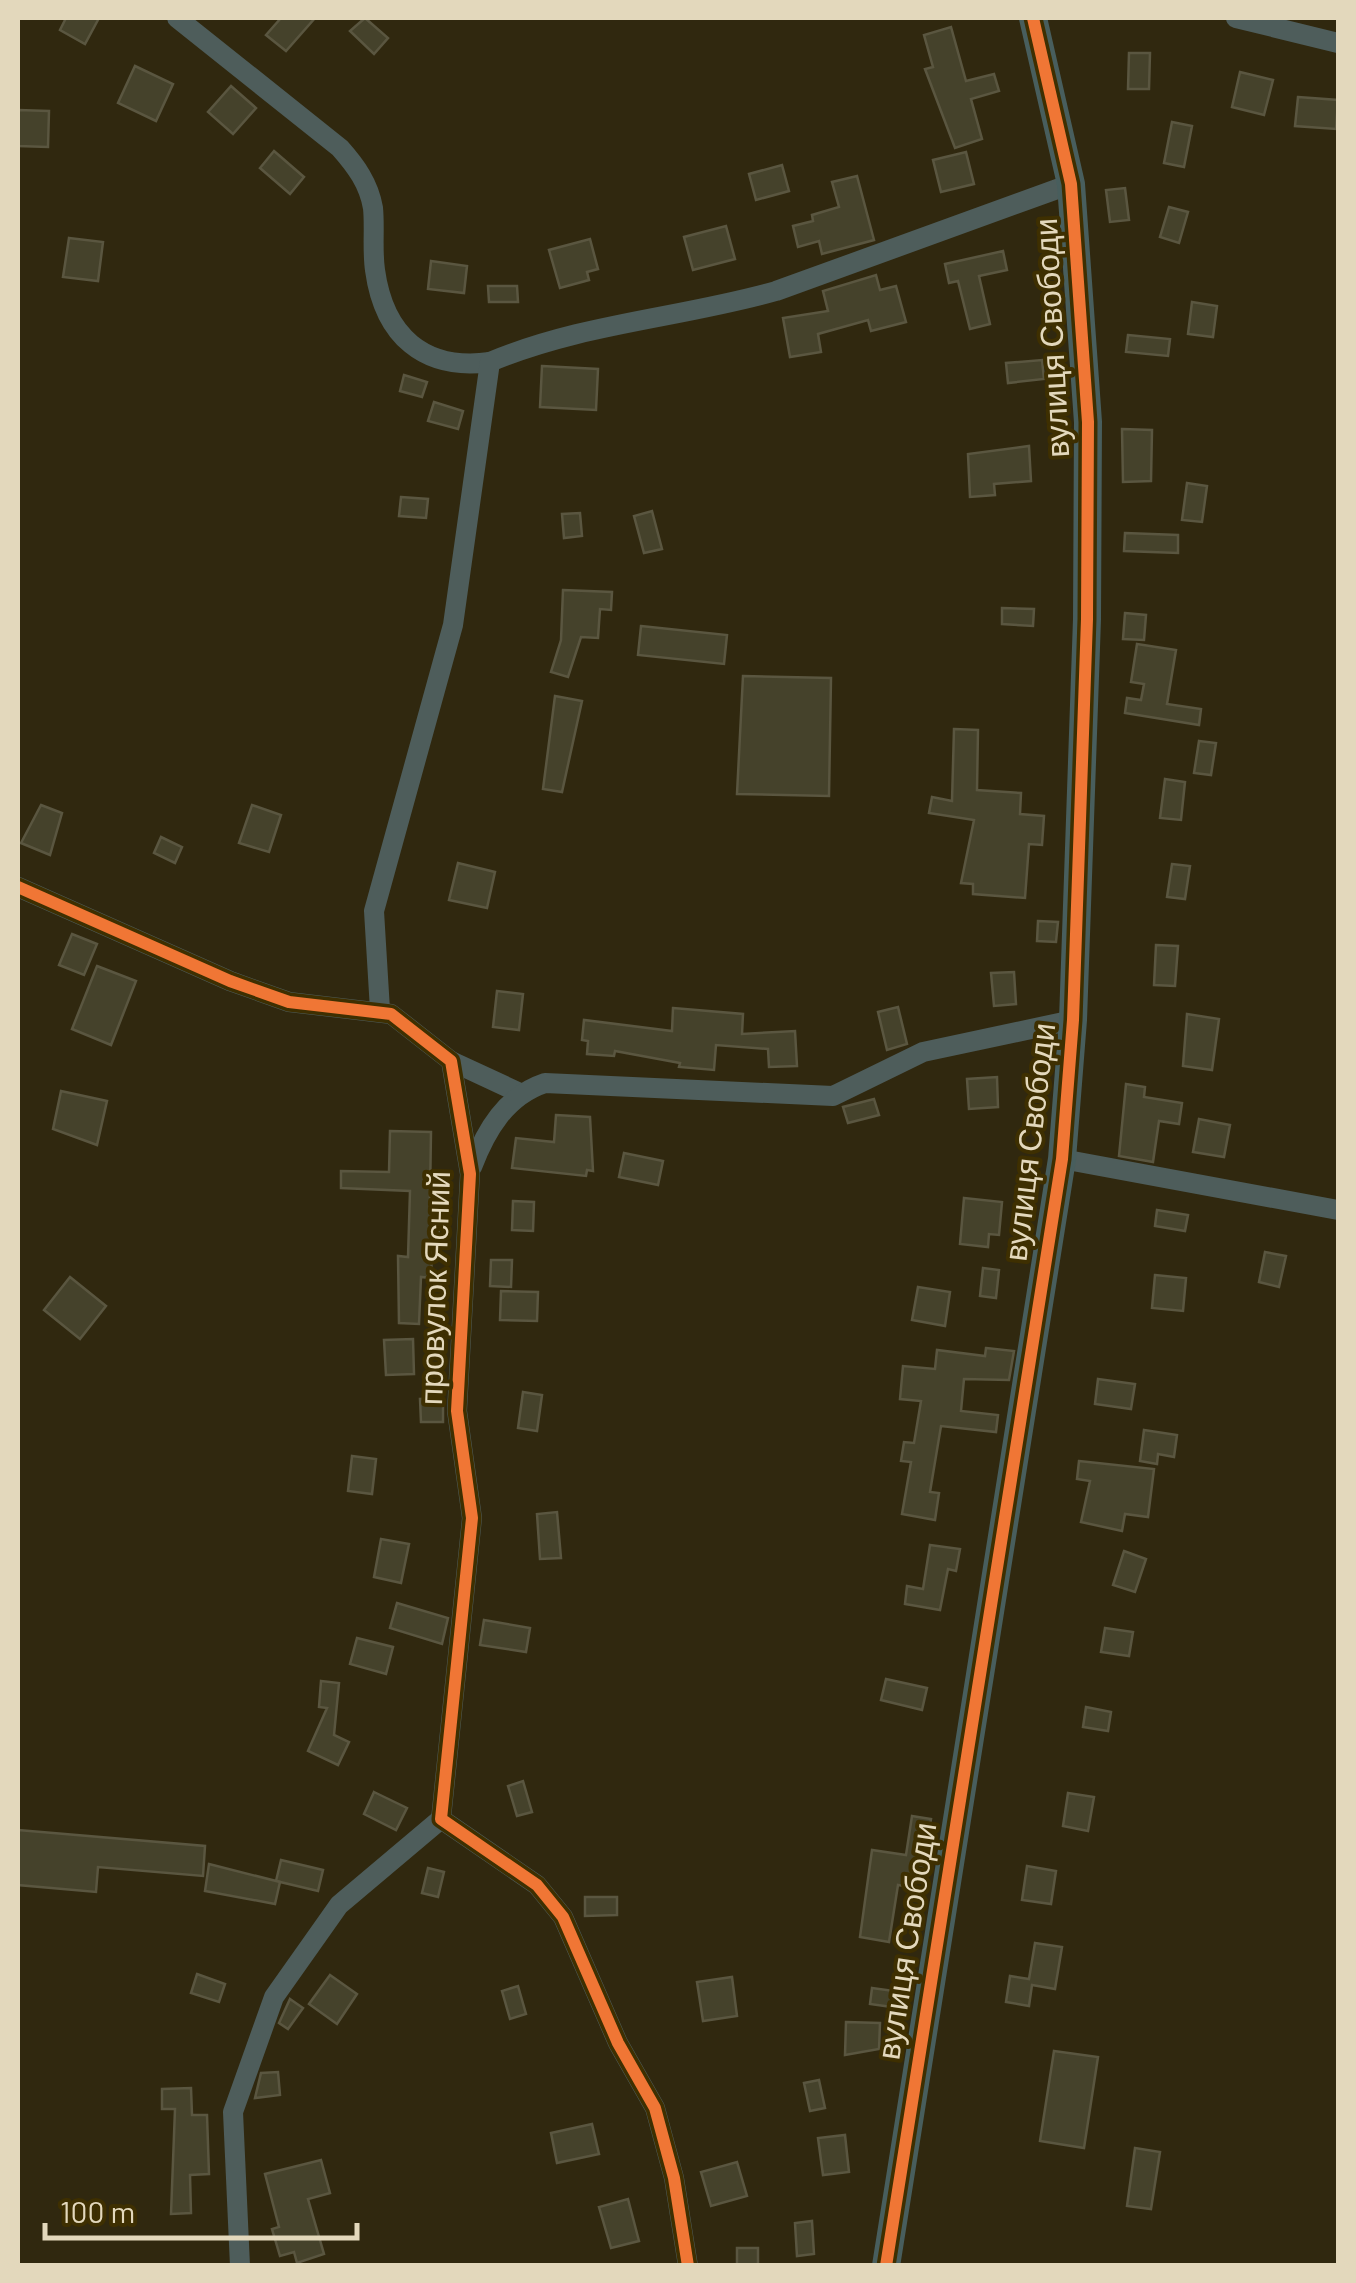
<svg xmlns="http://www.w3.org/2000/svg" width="1356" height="2283" font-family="Barlow,sans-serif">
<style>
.building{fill:#45422b;stroke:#5a5640;stroke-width:2.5}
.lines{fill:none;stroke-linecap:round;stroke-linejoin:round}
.street{stroke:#4e5d5b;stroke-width:20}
.secondary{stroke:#485e5d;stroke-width:28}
.cycleway-casing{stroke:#3e2f01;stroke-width:19}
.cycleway{stroke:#f07635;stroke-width:12}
.labels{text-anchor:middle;stroke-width:8;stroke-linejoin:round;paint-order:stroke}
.street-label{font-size:32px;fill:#e3d8bc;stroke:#3e2f01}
</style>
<rect width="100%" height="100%" fill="#30280f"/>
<!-- building -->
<g class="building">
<polygon points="66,18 99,18 85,44 60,30"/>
<polygon points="281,18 315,18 286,51 266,35"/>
<polygon points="365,18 388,38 374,54 350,31"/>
<polygon points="951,27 966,81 994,74 999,91 971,99 982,139 955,148 925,69 933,67 924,35"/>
<polygon points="1129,53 1150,53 1149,89 1128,89"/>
<polygon points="135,66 173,84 156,121 118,103"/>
<polygon points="1240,72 1273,80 1264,115 1232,107"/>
<polygon points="231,86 256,108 233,134 208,112"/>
<polygon points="1298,97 1338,100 1336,129 1295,126"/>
<polygon points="18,110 49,111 48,147 18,146"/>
<polygon points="1172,122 1192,126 1184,167 1164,163"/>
<polygon points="274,151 304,177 290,194 260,168"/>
<polygon points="966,152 974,184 941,192 933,160"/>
<polygon points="782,165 789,191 756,200 749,174"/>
<polygon points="857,176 874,240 822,254 819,241 798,247 793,226 813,221 812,215 839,207 832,182"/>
<polygon points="1125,188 1129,220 1110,222 1106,190"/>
<polygon points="1169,207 1188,212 1179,243 1160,237"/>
<polygon points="726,226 735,259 693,270 684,237"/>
<polygon points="69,238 103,242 98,281 63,277"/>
<polygon points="590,239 598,269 587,272 589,280 560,288 549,250"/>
<polygon points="1003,251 1007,270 979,276 990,324 970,329 958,281 949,283 945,264"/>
<polygon points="431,261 467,266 464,293 428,289"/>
<polygon points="876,275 880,290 896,286 906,322 871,331 868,320 818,334 821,352 790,357 783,318 828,311 823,291"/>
<polygon points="488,286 517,286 518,302 489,302"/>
<polygon points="1192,302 1217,306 1213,337 1188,334"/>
<polygon points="1128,335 1170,339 1168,356 1126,352"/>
<polygon points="1042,360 1044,379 1008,383 1006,363"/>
<polygon points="542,366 598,369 596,410 540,407"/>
<polygon points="404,375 427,382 422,397 400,391"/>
<polygon points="434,402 463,411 458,429 428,421"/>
<polygon points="1122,429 1152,430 1151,481 1123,482"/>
<polygon points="1029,446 1031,481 994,484 995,495 970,497 968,454"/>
<polygon points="1187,483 1207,486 1202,522 1182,520"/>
<polygon points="401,497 428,499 426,518 399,516"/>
<polygon points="652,511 662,549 644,553 634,516"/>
<polygon points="580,513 582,536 564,538 562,514"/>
<polygon points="1125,533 1178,535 1178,553 1124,551"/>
<polygon points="563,590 612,592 611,610 600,609 598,638 581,637 568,677 551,672 561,640"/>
<polygon points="1002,608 1034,609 1033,626 1002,624"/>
<polygon points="1125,613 1146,615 1144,640 1123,639"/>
<polygon points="641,626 727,635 724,664 638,655"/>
<polygon points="1137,644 1176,650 1167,704 1201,709 1199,725 1125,713 1127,698 1141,700 1144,684 1131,682"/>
<polygon points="743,676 831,678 829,796 737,794"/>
<polygon points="555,696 582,701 562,792 543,789"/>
<polygon points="954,729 978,730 977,790 1021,793 1020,814 1044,816 1042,845 1029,844 1025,898 973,894 973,884 961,883 974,820 929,813 932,797 952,801"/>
<polygon points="1199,741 1216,743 1211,775 1194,773"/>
<polygon points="1165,779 1185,782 1181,820 1160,818"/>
<polygon points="41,805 62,813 50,855 21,843"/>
<polygon points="252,805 281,815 269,852 239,843"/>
<polygon points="161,837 182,847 175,863 154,853"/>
<polygon points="458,863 495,872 487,908 449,900"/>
<polygon points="1172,864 1190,866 1185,899 1167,897"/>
<polygon points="1038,921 1058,922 1056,942 1037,941"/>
<polygon points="72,934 97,944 84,975 59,965"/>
<polygon points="1156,945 1178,946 1175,986 1154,985"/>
<polygon points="97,966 136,981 111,1045 72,1029"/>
<polygon points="1014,972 1016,1004 994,1006 991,973"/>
<polygon points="497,991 523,994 519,1030 493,1027"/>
<polygon points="898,1007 907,1044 887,1050 878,1012"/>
<polygon points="673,1008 743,1014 742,1034 795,1031 797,1066 769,1067 768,1049 716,1045 714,1070 679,1067 680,1063 615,1051 614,1056 587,1054 588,1041 582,1040 584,1020 672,1031"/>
<polygon points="1187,1014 1219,1019 1212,1070 1183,1066"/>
<polygon points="997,1077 998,1107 969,1109 967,1079"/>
<polygon points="1126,1084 1145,1087 1144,1097 1182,1103 1179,1124 1159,1121 1153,1162 1119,1156"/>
<polygon points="61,1091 107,1101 97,1145 53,1129"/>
<polygon points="874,1099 879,1115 848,1123 843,1107"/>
<polygon points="556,1115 590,1117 593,1171 587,1170 586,1176 512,1168 516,1138 554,1142"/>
<polygon points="1199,1119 1230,1125 1224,1157 1193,1152"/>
<polygon points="390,1131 431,1132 430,1197 440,1198 438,1252 432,1252 431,1278 421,1277 419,1324 399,1323 398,1256 408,1257 410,1191 341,1188 341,1171 389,1172"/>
<polygon points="624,1153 663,1161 658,1185 619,1177"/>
<polygon points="964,1198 1002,1202 999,1235 989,1234 988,1247 960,1244"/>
<polygon points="513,1201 534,1202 533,1231 512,1230"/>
<polygon points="1157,1210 1188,1215 1185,1231 1155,1226"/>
<polygon points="1265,1252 1286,1256 1279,1287 1259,1282"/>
<polygon points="491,1260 512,1260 511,1287 490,1286"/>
<polygon points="983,1268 999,1270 996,1298 980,1296"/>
<polygon points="1155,1275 1186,1278 1183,1311 1152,1308"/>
<polygon points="70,1277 106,1306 80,1339 44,1310"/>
<polygon points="918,1287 950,1292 945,1326 912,1320"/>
<polygon points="501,1291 538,1292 537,1321 500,1320"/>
<polygon points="413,1339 414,1374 386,1375 384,1340"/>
<polygon points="986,1348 1014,1351 1009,1380 964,1379 961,1411 998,1415 996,1432 941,1426 930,1492 939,1493 935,1520 902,1514 911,1462 901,1461 904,1442 914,1443 921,1401 900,1399 903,1366 935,1369 937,1350 985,1356"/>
<polygon points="1098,1379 1135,1384 1131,1409 1095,1404"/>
<polygon points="523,1392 542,1395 537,1431 518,1428"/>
<polygon points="443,1398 443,1422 421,1422 420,1399"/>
<polygon points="1144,1430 1177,1435 1174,1457 1158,1454 1157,1464 1140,1461"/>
<polygon points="352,1456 376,1459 372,1494 348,1491"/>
<polygon points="1079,1461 1154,1469 1148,1517 1125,1514 1122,1531 1081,1522 1090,1481 1077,1479"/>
<polygon points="557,1512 561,1558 540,1559 537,1514"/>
<polygon points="381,1539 409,1544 401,1583 374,1577"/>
<polygon points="930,1545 960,1549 956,1571 948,1569 940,1610 905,1604 907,1586 923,1589"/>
<polygon points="1124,1551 1146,1559 1135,1592 1113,1585"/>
<polygon points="397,1603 448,1618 442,1644 390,1628"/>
<polygon points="484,1620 530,1628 526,1652 480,1645"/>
<polygon points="1105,1628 1133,1632 1129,1656 1101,1652"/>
<polygon points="357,1638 393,1647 386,1674 350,1664"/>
<polygon points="886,1679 927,1688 922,1710 881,1700"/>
<polygon points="321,1681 339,1683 334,1735 349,1742 338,1765 308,1751 327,1708 319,1707"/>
<polygon points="1086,1707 1111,1712 1108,1731 1083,1727"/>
<polygon points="523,1781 532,1812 517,1816 508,1786"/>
<polygon points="374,1792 407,1808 396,1830 364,1814"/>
<polygon points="1068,1793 1094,1797 1088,1831 1063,1826"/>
<polygon points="912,1816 931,1819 923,1866 915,1864 911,1887 898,1885 889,1942 860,1937 872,1850 906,1855"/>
<polygon points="18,1830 205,1846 203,1876 98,1867 96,1892 18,1885"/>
<polygon points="281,1860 323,1870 318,1891 276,1881"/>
<polygon points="209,1864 280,1882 275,1904 205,1891"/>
<polygon points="1027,1866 1056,1871 1051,1904 1022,1900"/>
<polygon points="428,1868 444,1872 438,1897 422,1893"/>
<polygon points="585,1897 617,1897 617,1915 585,1916"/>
<polygon points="1035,1943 1062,1947 1055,1989 1032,1985 1029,2006 1006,2002 1010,1976 1029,1979"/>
<polygon points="197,1974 225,1984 219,2002 191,1993"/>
<polygon points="330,1975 357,1994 337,2024 309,2004"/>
<polygon points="732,1977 737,2016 703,2021 697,1982"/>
<polygon points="518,1986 526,2014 510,2019 502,1991"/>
<polygon points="872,1988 894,1991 892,2007 870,2004"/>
<polygon points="290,1999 303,2008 288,2029 279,2023"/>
<polygon points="846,2022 880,2023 879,2049 845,2055"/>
<polygon points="1054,2051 1098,2057 1084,2148 1040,2141"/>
<polygon points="278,2072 280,2095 255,2098 261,2073"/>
<polygon points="819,2080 825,2108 810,2111 804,2083"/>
<polygon points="191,2088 192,2115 207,2115 209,2174 190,2175 191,2213 171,2214 175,2109 162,2109 162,2089"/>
<polygon points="592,2124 599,2154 557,2163 551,2133"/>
<polygon points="845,2135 849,2172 823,2175 818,2138"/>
<polygon points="1135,2148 1160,2152 1151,2209 1127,2206"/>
<polygon points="321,2160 330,2193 308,2199 324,2254 297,2263 294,2252 280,2256 272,2229 279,2227 265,2174"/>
<polygon points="737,2162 747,2196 711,2206 701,2172"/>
<polygon points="628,2199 639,2241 611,2248 599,2207"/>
<polygon points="812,2221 814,2254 797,2256 795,2223"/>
<rect x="737" y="2248" width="21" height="18"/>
</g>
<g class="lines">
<!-- street -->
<g class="street">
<path d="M177,18L340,148C356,166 369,184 373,208C375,228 372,249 375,270C384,336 424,371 490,362"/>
<polyline points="1236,18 1338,43"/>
<polyline points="18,887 230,981 289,1002 391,1014 451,1061 470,1174 457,1411 472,1518 441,1819 537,1885 563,1917 618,2043 655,2108 674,2178 688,2266"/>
<path d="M380,1010L374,911L453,625L490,362C583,323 681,318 776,291L1071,184"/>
<polyline points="451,1061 520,1093"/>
<polyline points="1062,1159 1338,1210"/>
<path d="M472,1167C486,1130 506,1096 545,1083L833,1096L923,1052L1073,1020"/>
<polyline points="240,2266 233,2112 274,1997 339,1905 441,1819"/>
</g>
<!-- secondary -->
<polyline class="secondary" points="886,2266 1062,1159 1073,1020 1087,619 1088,422 1071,184 1033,18"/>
<!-- cycleway casing -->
<g class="cycleway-casing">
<g id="cycleway">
<polyline points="18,887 230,981 289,1002 391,1014 451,1061 470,1174 457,1411 472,1518 441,1819 537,1885 563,1917 618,2043 655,2108 674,2178 688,2266"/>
<polyline points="886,2266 1062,1159 1073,1020 1087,619 1088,422 1071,184 1033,18"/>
</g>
</g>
<!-- cycleway -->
<use href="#cycleway" class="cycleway"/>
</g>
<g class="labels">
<!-- street labels -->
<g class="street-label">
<text transform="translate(1052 338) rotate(-93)" y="11">вулиця Свободи</text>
<text transform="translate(1030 1142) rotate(-83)" y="11">вулиця Свободи</text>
<text transform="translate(435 1288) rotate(-88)" y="11">провулок Ясний</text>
<text transform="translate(907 1941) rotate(-81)" y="11">вулиця Свободи</text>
</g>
</g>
<!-- border -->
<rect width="1356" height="2283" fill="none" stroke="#e3d8bc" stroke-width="40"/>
<!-- scale -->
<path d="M45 2223v15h312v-15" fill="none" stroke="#e3d8bc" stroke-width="5"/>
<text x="60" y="2223" font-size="30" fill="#e3d8bc" stroke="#3e2f01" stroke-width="8" paint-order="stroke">100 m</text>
</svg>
